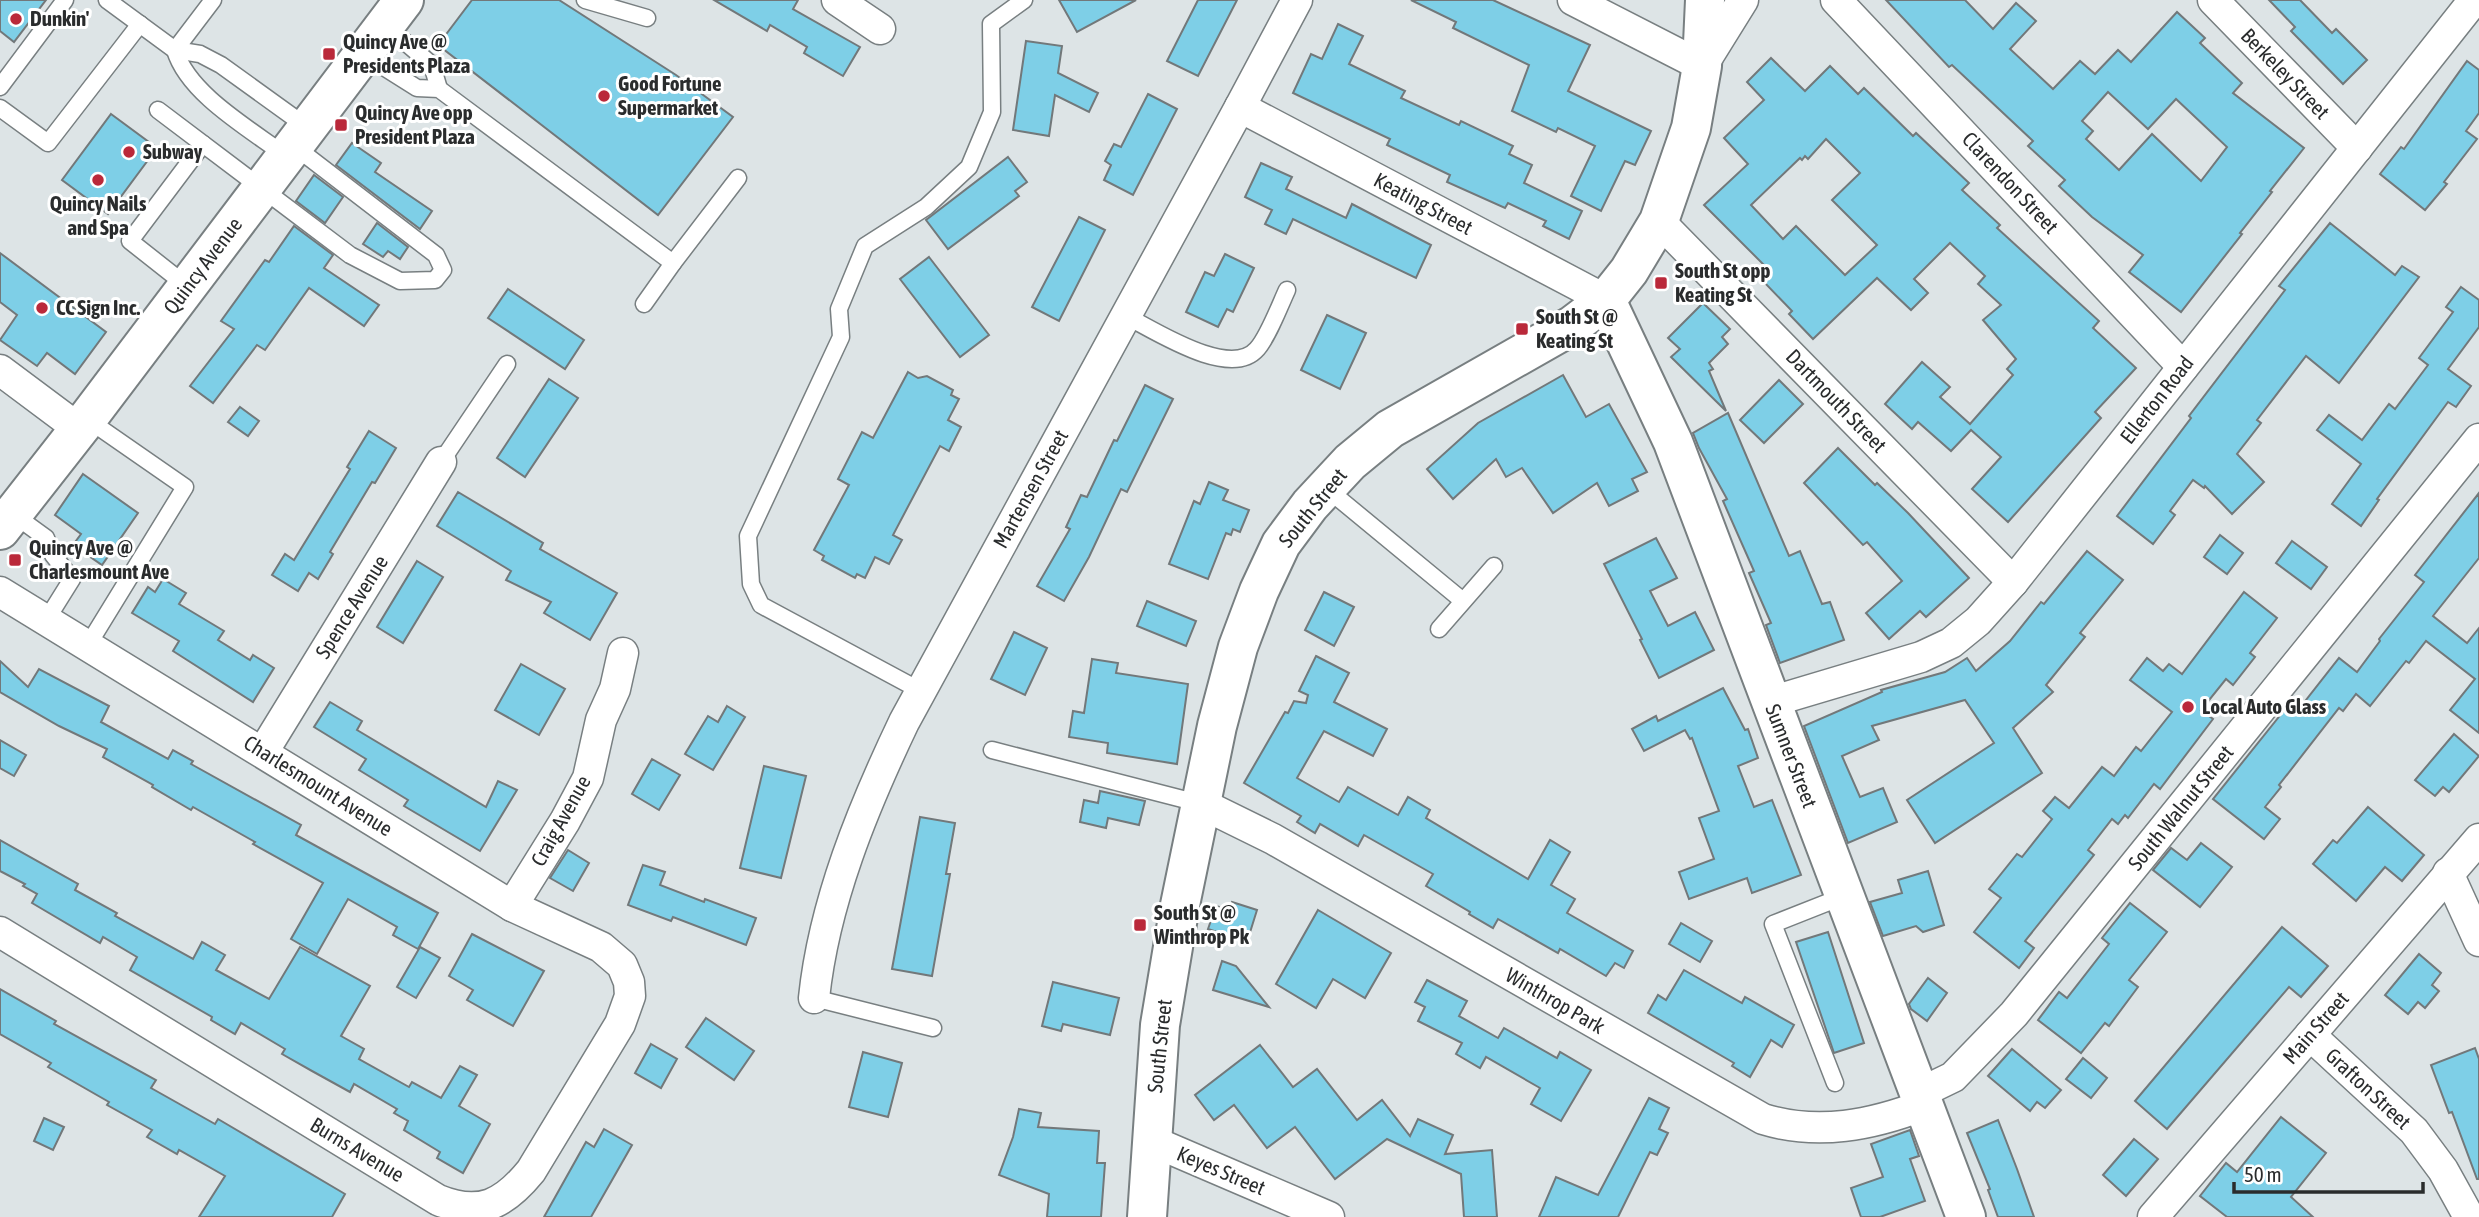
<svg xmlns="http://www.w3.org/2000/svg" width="2479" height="1217" font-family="'Asap Condensed',sans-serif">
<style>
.building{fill:#7ecfe7;stroke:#72787a;stroke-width:2;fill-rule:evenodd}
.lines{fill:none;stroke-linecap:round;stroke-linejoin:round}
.lane-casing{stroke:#787f81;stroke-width:19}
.street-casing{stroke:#787f81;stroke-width:33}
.secondary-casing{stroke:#787f81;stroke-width:42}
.primary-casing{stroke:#787f81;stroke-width:42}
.lane{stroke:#fff;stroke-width:16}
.street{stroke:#fff;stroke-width:30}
.secondary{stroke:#fff;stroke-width:38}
.primary{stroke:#fff;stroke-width:38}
.poi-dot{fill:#ba293a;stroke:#fff;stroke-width:2.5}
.labels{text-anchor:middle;stroke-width:6;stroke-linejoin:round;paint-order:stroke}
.poi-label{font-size:21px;font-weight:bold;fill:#2a2c2d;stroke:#fff;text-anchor:start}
.street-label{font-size:21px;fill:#2a2c2d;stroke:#fff}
</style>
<rect width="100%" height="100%" fill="#dde4e6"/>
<!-- building -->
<g class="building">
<polygon points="0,0 46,0 14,42 0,31"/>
<polygon points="472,0 559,0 676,75 733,117 658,215 438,45"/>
<polygon points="714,0 798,0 793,9 860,47 843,76 804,53 807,47 770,25 767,31"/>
<polygon points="1059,0 1136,0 1077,32"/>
<polygon points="1198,0 1237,0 1198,76 1167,61"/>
<polygon points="1411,0 1493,0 1590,45 1568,91 1651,131 1635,165 1625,161 1601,211 1571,196 1595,146 1558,128 1556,132 1512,111 1529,65 1453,28 1456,22"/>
<path d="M1886,0H1965L1993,29L2016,3L2036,21L2010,49L2053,89L2080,61L2095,74L2118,50L2131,62L2177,12L2205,38L2200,43L2242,83L2233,93L2304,148L2270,191L2272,192L2240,233L2242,234L2181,312L2129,272L2143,255L2092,217L2059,186L2065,180L2028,146L2033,141L1952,65L1949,67ZM2108,92L2148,129L2176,99L2227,147L2201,181L2152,134L2119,170L2086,139L2093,131L2082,121Z"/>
<polygon points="2269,0 2300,0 2332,33 2336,29 2367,60 2343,84 2291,31 2295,27"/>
<polygon points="1338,24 1363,36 1349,64 1405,91 1401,98 1459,125 1461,121 1513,146 1509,154 1532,165 1524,183 1582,211 1569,239 1543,226 1546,221 1508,203 1505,208 1447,182 1450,175 1387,145 1390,139 1293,93 1311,54 1322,59"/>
<polygon points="1026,41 1062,46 1058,73 1098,93 1089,112 1055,95 1049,136 1013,130"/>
<path d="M1771,58L1805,91L1830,66L1858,94L1864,88L1913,136L1916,133L1969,183L1962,190L2000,225L1997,228L2099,321L2093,328L2136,368L2095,412L2101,418L2008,522L1972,489L2001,457L1971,430L1951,451L1918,422L1912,429L1885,404L1922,362L1950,387L1940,397L1970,424L2013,375L2007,369L2016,359L1983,320L2001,305L1978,284L1985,276L1950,243L1914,279L1928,293L1911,310L1877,278L1813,339L1789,314L1792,311L1762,280L1770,271L1704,205L1748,164L1724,138L1764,100L1747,82ZM1826,139L1860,173L1832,200L1877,245L1845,275L1796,226L1783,239L1751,205L1800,158L1802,160L1805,156L1808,159Z"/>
<polygon points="2467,61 2479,70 2479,113 2466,131 2477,139 2444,182 2447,184 2425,210 2380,174 2401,147 2404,149"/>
<polygon points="1148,94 1177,109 1133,195 1104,180 1111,165 1105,161 1114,144 1121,147"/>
<polygon points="111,114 157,148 108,214 62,180"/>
<polygon points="352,143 381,163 375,172 432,211 420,229 336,165"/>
<polygon points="1008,157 1027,182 1015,191 1019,196 948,249 926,220"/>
<polygon points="1261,163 1292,177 1286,189 1346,218 1352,204 1431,245 1416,278 1293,219 1286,234 1265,224 1272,210 1245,197"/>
<polygon points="314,175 343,197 325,223 296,201"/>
<polygon points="1079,217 1105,230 1059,321 1032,307"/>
<polygon points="377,223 408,247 400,259 388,251 383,257 363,244"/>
<polygon points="2330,223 2395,275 2402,266 2419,277 2339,383 2306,356 2257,420 2261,423 2237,454 2264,482 2232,514 2205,486 2204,488 2193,480 2170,511 2175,515 2153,544 2117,516 2191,418 2189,416 2285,290 2279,286"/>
<polygon points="294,226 333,255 324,268 379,305 364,326 309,288 265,350 257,345 213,403 190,386 234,329 221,321 265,260 269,262"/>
<polygon points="0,253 106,332 75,374 47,353 37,366 0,340 17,315 0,302"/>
<polygon points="1225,254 1254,268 1233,312 1227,309 1218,327 1186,312 1205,272 1214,276"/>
<polygon points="929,257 989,335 960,357 900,279"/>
<polygon points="2461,287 2479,300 2479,327 2448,369 2471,386 2456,407 2448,402 2377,499 2379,500 2361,526 2332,504 2361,464 2317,430 2329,415 2362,440 2389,404 2395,409 2428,365 2419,358 2453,312 2446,307"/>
<polygon points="508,289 584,340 565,369 488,318"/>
<polygon points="1703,303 1730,329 1722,337 1728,344 1709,363 1713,369 1709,371 1726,411 1671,357 1680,349 1668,338"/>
<polygon points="1327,315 1366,333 1340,389 1301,370"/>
<polygon points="908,372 918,378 927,376 953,390 951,395 959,399 948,420 961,427 949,451 940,446 893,535 902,540 889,564 875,557 865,578 857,574 855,578 822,560 824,556 814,550 849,485 838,479 862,432 873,438"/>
<polygon points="1563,375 1586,417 1609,404 1647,472 1632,479 1638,491 1609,506 1597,483 1553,513 1522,468 1506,477 1496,459 1453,499 1427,469 1478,423"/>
<polygon points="549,379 578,398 525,477 497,458"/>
<polygon points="1779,380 1803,404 1764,443 1740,420"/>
<polygon points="1145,385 1173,399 1127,492 1121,489 1089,557 1064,601 1037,586 1070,529 1066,527 1081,495 1087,497 1114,440 1117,441"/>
<polygon points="240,407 259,421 248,436 228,422"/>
<polygon points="1728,413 1789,556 1800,551 1822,604 1830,602 1844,640 1780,663 1766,625 1771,623 1749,573 1754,571 1723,501 1727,499 1699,448 1693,433"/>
<polygon points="369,431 396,448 375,483 372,482 330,552 333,554 318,579 309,573 298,591 272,575 285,554 294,560 350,469 347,467"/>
<polygon points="1838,448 1875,485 1877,483 1908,513 1969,578 1926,617 1920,611 1889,639 1866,613 1902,581 1867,542 1863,545 1804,483"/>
<polygon points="83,474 138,513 102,565 73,545 81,534 55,515"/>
<polygon points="1209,482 1228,490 1223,500 1249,510 1240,532 1233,529 1231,535 1226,533 1208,579 1169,564 1194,501 1200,504"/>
<polygon points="458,492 543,543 540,549 617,593 590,640 544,613 551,602 506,580 511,571 437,526"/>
<polygon points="2479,493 2479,558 2433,616 2467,643 2479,628 2479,733 2450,710 2475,679 2426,641 2409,663 2406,661 2370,706 2356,694 2343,711 2339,708 2279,785 2281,787 2265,807 2280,819 2264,839 2213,799 2294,698 2302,705 2339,658 2357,672 2380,641 2379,639 2424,582 2415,575"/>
<polygon points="2220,535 2243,553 2227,574 2204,557"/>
<polygon points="1656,538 1677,578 1650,591 1668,626 1695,612 1714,650 1659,678 1640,640 1642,639 1604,564"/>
<polygon points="2292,541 2327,567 2311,589 2276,563"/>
<polygon points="2087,551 2123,580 2080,633 2085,637 2046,685 2053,692 2013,728 2042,773 1935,843 1907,800 1994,743 1965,700 1872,726 1879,740 1842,756 1860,797 1883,788 1897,822 1848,843 1804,726 1882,692 1881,690 1945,672 1967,658 1976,671 2010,641 2041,602 2044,604"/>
<polygon points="417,561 443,577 403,643 377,627"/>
<polygon points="163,579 186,593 179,604 224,631 218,640 250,660 253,655 274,668 253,702 173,651 179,641 132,613 148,587 155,592"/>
<polygon points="1324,592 1354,607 1334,646 1305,630"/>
<polygon points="2244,592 2277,618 2250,653 2255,657 2233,685 2226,679 2201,710 2213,719 2160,789 2154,784 2128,818 2125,815 2118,824 2112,819 2088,850 2094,855 2025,941 2034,948 2019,968 1974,932 2001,898 1989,889 2017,854 2022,857 2052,819 2043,811 2055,797 2069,808 2102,767 2114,776 2136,747 2141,751 2172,712 2130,680 2147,658 2163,671 2169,664 2182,674"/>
<polygon points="1147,601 1196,621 1186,646 1137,626"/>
<polygon points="1014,632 1047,648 1025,695 991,679"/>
<polygon points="1316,656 1349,673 1334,702 1387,729 1373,756 1324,731 1297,778 1339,802 1348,787 1398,815 1408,797 1430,810 1426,818 1528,879 1550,840 1570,852 1551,885 1575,899 1567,913 1633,951 1624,968 1615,963 1606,976 1560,949 1558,953 1498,919 1493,928 1469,914 1470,912 1426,886 1433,874 1364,835 1358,846 1320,824 1315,833 1297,822 1301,816 1244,783 1285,712 1288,713 1294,701 1306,703 1308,695 1299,691"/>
<polygon points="1092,659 1118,663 1116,673 1188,684 1177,764 1107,753 1108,743 1069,737 1073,711 1084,713"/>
<polygon points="0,661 28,687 39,669 109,706 101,722 168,759 173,750 193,761 191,764 301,825 296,835 438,913 418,949 393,935 397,927 348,899 317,954 291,939 323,883 253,844 255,842 193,807 191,810 152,787 153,785 103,757 107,749 59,726 0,692"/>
<polygon points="521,664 565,689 539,735 495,710"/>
<polygon points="1723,688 1745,730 1748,729 1758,758 1738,766 1754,807 1772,800 1801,875 1752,893 1747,878 1689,899 1679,872 1714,859 1699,818 1719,811 1692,738 1690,739 1685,730 1644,751 1632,729 1656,716 1658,721"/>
<polygon points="330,702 362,721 357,730 486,807 498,781 517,790 480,851 404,806 408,800 359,770 366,759 314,727"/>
<polygon points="727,706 745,717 713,770 685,754 708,716 718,722"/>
<polygon points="2454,734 2479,756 2449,792 2443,787 2435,796 2415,780"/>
<polygon points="0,740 26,755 14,776 0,768"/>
<polygon points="652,759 680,775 659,810 632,794"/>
<polygon points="764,766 806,776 781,878 740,868"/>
<polygon points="1100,791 1145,801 1139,825 1108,818 1106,828 1080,822 1084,800 1098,803"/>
<polygon points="2368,807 2424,855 2402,881 2385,867 2356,901 2313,864 2333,840 2337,843"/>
<polygon points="920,817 955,823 946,874 950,874 932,976 892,969"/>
<polygon points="0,840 78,884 75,890 117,913 115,916 193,959 202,942 225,955 216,970 269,999 300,947 370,986 341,1036 364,1049 359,1059 409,1087 412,1082 441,1098 460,1066 477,1075 459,1106 490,1124 463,1173 437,1158 440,1152 404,1130 408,1121 394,1113 397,1109 354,1084 350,1092 312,1071 282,1054 285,1049 241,1023 235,1034 211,1020 212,1017 130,970 137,957 103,937 100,943 32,903 37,894 23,886 25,884 0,871"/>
<polygon points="2201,843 2232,867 2200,907 2153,870 2171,848 2187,860"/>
<polygon points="568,850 589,863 573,891 550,878"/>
<polygon points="643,865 665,872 660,885 704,902 705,899 756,918 746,945 673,917 671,921 628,905"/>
<polygon points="1928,871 1944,925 1923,932 1916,926 1883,936 1870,902 1902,893 1898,880"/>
<polygon points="1232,902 1257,910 1247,942 1208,929 1216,906 1230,910"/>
<polygon points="2130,903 2167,932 2129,980 2138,987 2109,1026 2105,1023 2081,1053 2038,1020 2059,992 2067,998 2109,944 2102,938"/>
<polygon points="1318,910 1391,953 1365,998 1333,979 1316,1008 1276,984"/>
<polygon points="1681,923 1712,941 1700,962 1669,944"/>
<polygon points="2282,927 2328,966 2301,997 2289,987 2167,1129 2135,1101"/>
<polygon points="1828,932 1864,1043 1834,1053 1796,942"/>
<polygon points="472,934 544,971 513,1026 467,1000 473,990 449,976"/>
<polygon points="420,947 440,958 416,998 397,987"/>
<polygon points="2419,954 2441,973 2432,985 2439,991 2425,1008 2418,1002 2408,1014 2385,995"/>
<polygon points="1222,961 1236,966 1269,1007 1213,990"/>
<polygon points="1684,970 1742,1003 1745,997 1794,1025 1782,1047 1771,1040 1750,1077 1732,1066 1734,1063 1648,1013 1658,995 1666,1000"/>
<polygon points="1928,978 1947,993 1927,1021 1911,1009 1909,1004"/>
<polygon points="1427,980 1467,1001 1459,1016 1498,1038 1504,1028 1557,1058 1560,1052 1591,1070 1561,1121 1531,1104 1540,1088 1486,1057 1480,1068 1456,1054 1462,1043 1418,1021 1425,1007 1415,1002"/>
<polygon points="1053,982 1119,998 1110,1035 1063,1024 1061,1031 1042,1026"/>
<polygon points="0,989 56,1021 54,1024 156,1080 151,1088 215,1124 218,1119 345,1194 332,1217 199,1217 225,1176 179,1150 177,1154 147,1137 152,1130 107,1105 109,1102 48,1067 51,1063 0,1034"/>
<polygon points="706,1018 754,1051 734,1080 686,1047"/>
<polygon points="651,1044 677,1059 661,1088 635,1073"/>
<polygon points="1260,1045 1293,1087 1317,1069 1357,1120 1382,1100 1410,1136 1418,1119 1453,1135 1445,1154 1492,1150 1497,1217 1464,1217 1461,1174 1387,1139 1335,1179 1295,1127 1267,1148 1234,1105 1214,1120 1195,1095"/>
<polygon points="2475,1048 2479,1059 2479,1179 2477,1179 2452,1112 2449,1113 2431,1065"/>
<polygon points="2012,1049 2061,1090 2045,1108 2037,1102 2030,1111 1988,1076"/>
<polygon points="863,1052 902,1063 888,1117 849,1107"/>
<polygon points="2083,1058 2107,1078 2091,1098 2066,1079"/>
<polygon points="1649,1098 1669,1108 1659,1129 1668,1133 1657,1155 1650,1152 1618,1217 1539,1217 1556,1177 1598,1195"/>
<polygon points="1019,1109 1041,1113 1038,1127 1099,1131 1097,1163 1105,1163 1101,1217 1047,1217 1049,1194 999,1175 1013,1137"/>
<polygon points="2281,1117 2326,1153 2291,1197 2313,1217 2227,1217 2200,1196 2226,1163 2237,1172"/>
<polygon points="44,1118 64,1127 53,1150 34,1141"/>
<polygon points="1998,1120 2017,1169 2034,1217 1998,1217 1988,1190 1990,1189 1967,1133"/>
<polygon points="604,1129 632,1145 591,1217 544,1217 586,1142 594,1147"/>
<polygon points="1910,1130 1919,1156 1910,1159 1925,1201 1880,1217 1861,1217 1851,1188 1883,1177 1871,1144"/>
<polygon points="2134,1139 2158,1159 2126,1196 2103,1175"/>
</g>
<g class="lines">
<!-- lane casing -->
<g class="lane-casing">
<g id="lane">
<polyline points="107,0 175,50 200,54 221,65 307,127"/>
<polyline points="585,0 647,18"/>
<polyline points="385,25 432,65 439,89"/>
<path d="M175,50C188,94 250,129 286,156"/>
<polyline points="175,50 213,0"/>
<polyline points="363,54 417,88 439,89 673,263 738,178"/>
<polyline points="0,87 65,0"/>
<polyline points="0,108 48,143 140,24"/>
<polyline points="158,110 350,255 400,281 435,280 443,270 436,255 294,146"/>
<polyline points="187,286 130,241 203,144"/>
<polyline points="644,304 673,263"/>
<path d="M1126,316C1154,330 1230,380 1257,349C1268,337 1280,305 1287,290"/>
<polyline points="87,419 185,487 88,645"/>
<polyline points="441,462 507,364"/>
<polyline points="1326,488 1463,601"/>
<polyline points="13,514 46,538 53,555 72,579 47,619"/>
<polyline points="1439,629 1494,566"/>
<polyline points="921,691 761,605 751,584 748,536 841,337 839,309 865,246 926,207 969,167 992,112 991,24 1024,0"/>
<polyline points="992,750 1202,804"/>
<polyline points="814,998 933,1028"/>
<polyline points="1835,1083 1773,924 1844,896"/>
</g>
</g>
<!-- street casing -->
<g class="street-casing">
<g id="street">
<polyline points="837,0 880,29"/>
<polyline points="1573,0 1702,66 1743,0"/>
<polyline points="1836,0 2183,367"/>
<polyline points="2213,0 2357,148"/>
<polyline points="1240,107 1606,300"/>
<polyline points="1659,221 2013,582"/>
<polyline points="0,370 79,429"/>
<path d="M0,592L512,906L601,947L622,965L629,982L630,996L620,1024L531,1171C504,1204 480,1217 438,1200L0,932"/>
<polyline points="1770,702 1921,657 1951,643 1978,621 2013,582 2474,0"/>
<polyline points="263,752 441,462"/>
<path d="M1202,804L1273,839L1763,1119C1818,1136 1872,1125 1924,1105"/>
<polyline points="2448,873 2479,941"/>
<polyline points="512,906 565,821 588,778 601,720 615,689 623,653"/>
<path d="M814,998C824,902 863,808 904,722L1240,107L1297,0"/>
<polyline points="2310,1035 2414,1131 2443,1170 2469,1217"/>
<polyline points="1920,1093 1953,1077 2014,1014 2479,439"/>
<polyline points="1152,1141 1329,1217"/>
<polyline points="2153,1217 2479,839"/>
</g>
</g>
<!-- secondary casing -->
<g class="secondary-casing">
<g id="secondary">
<polyline points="1606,300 1673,442 1966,1217"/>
<polyline points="1147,1217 1160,1025 1180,905 1217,726 1238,647 1259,591 1281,544 1310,505 1350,462 1390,429 1573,325 1606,300 1629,271 1659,221 1691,128 1702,66 1705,0"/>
</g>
</g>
<!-- primary casing -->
<g class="primary-casing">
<polyline id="primary" points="0,530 87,419 404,0"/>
</g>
<!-- lane -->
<use href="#lane" class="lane"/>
<!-- street -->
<use href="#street" class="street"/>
<!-- secondary -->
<use href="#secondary" class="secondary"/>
<!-- primary -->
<use href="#primary" class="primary"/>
</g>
<!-- markers -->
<g class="poi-dot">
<circle cx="16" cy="19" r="7"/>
<rect x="322" y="47" width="14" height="14" rx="3.5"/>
<circle cx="604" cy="96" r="7"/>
<rect x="334" y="118" width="14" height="14" rx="3.5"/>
<circle cx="129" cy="152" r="7"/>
<circle cx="98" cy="180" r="7"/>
<rect x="1654" y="276" width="14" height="14" rx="3.5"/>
<circle cx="42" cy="308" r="7"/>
<rect x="1515" y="322" width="14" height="14" rx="3.5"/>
<rect x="8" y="553" width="14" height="14" rx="3.5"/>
<circle cx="2188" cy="707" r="7"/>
<rect x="1133" y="918" width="14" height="14" rx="3.5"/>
</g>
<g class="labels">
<!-- poi labels -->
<g class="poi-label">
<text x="30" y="26">Dunkin'</text>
<text x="343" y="49">Quincy Ave @<tspan x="343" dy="24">Presidents Plaza</tspan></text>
<text x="618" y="91">Good Fortune<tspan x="618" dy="24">Supermarket</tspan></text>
<text x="355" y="120">Quincy Ave opp<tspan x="355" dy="24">President Plaza</tspan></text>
<text x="143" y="159">Subway</text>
<text x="98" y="211" text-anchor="middle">Quincy Nails<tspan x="98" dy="24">and Spa</tspan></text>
<text x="1675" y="278">South St opp<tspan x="1675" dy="24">Keating St</tspan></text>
<text x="56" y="315">CC Sign Inc.</text>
<text x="1536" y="324">South St @<tspan x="1536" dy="24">Keating St</tspan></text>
<text x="29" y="555">Quincy Ave @<tspan x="29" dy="24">Charlesmount Ave</tspan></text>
<text x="2202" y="714">Local Auto Glass</text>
<text x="1154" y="920">South St @<tspan x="1154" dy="24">Winthrop Pk</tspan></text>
</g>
<!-- street labels -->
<g class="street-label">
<text transform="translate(2285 74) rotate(46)" y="7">Berkeley Street</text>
<text transform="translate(2010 183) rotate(47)" y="7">Clarendon Street</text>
<text transform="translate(1423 204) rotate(28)" y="7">Keating Street</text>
<text transform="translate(203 266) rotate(-53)" y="7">Quincy Avenue</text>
<text transform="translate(2157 400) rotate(-52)" y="7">Ellerton Road</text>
<text transform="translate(1836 401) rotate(46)" y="7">Dartmouth Street</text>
<text transform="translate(1031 489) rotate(-61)" y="7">Martensen Street</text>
<text transform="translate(1313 508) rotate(-51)" y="7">South Street</text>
<text transform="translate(352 607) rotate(-58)" y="7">Spence Avenue</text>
<text transform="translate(1791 756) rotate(69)" y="7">Sumner Street</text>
<text transform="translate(318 786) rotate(32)" y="7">Charlesmount Avenue</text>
<text transform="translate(2181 808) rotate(-51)" y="7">South Walnut Street</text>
<text transform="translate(561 821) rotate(-61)" y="7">Craig Avenue</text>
<text transform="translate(1555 1001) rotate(30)" y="7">Winthrop Park</text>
<text transform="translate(2316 1028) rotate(-49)" y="7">Main Street</text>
<text transform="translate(1160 1046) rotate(-84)" y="7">South Street</text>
<text transform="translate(2368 1089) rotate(43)" y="7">Grafton Street</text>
<text transform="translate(357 1150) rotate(31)" y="7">Burns Avenue</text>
<text transform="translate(1221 1171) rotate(23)" y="7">Keyes Street</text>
</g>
</g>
<!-- scale -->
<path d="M2234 1182v10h189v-10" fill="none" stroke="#2a2c2d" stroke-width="3.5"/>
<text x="2244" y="1182" font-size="21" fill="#2a2c2d" stroke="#ffffff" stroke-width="5" paint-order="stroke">50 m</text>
</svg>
